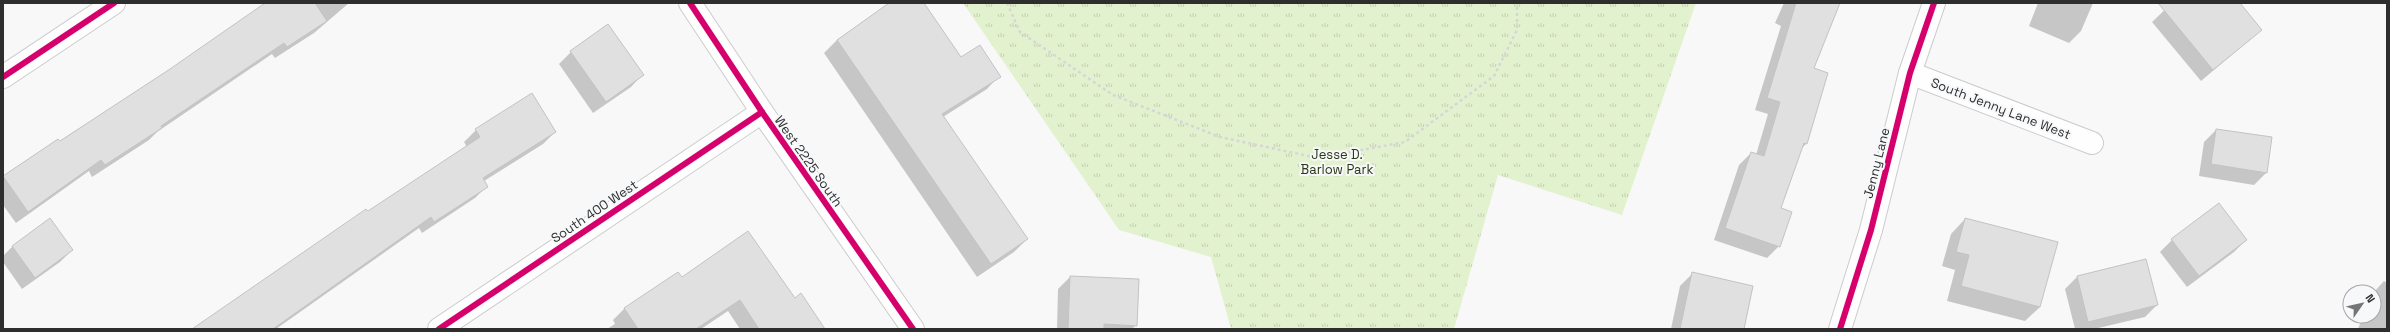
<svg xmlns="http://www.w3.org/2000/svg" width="2390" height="332" font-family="'Space Grotesk',sans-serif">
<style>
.park{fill:url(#park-tufts)}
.shadow{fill:#0003}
.building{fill:#e1e0e0;stroke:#c3c3c3}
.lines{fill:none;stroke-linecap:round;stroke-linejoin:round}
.minor-casing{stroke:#cccccd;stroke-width:24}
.path{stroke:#d6d6d7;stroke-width:2.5;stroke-dasharray:3 3;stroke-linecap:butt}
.minor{stroke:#fefefe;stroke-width:22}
.cycleway-casing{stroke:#f7f8fa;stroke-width:8}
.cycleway{stroke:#d6006c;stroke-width:6}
.labels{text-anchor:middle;stroke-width:4;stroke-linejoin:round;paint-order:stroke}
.street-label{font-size:13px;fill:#2e2e2f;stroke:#f7f8fa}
.park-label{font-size:13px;fill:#2c3915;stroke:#f7f8fa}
</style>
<defs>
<pattern id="park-tufts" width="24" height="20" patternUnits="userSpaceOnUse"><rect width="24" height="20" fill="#e3f2ce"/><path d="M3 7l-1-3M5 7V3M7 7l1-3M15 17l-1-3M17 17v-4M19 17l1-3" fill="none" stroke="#c3d0b1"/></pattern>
</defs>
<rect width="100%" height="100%" fill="#f8f8f9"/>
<!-- park -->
<polygon class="park" points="963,3 1696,3 1622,215 1498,175 1454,329 1231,329 1211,257 1119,230"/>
<!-- shadow -->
<g class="shadow">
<polygon points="268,3 349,3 314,33 275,58 272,54 157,132 149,140 92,177 89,171 16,223 3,205 4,177 170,70"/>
<polygon points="890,3 923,3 961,58 999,76 987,89 943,117 1027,239 1014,252 977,277 824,53 837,40"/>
<polygon points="1784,3 1839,3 1812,69 1827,73 1806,144 1801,149 1780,209 1779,246 1767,258 1714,240 1739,165 1751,153 1756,155 1768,114 1755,110 1781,26 1775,23"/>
<polygon points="2038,3 2093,3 2081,31 2069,43 2029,26"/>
<polygon points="2172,3 2239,3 2261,30 2201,81 2152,22"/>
<polygon points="608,26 642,75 631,87 593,113 559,64 571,52"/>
<polygon points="476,130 555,132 543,144 484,181 487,186 475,198 422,233 419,228 276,329 194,329 467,147 464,142"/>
<polygon points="2216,130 2266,173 2254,185 2199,176 2204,142"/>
<polygon points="2219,204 2246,240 2234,252 2187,287 2160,252 2172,240"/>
<polygon points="1965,219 2040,307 2025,321 1947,301 1955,270 1942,266 1951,234"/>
<polygon points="50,220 72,250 60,262 22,289 3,262 3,256 12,247"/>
<polygon points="1692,274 1743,329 1671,329 1680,286"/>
<polygon points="1070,277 1136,325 1132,329 1057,329 1058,289"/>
<polygon points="2077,277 2157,305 2145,317 2094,329 2075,329 2065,289"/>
<polygon points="681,278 794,299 823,329 740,329 728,311 701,329 607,329 615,324 613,320 625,308"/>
<polygon points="2384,281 2387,283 2387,329 2358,329 2363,316 2374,316 2374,292"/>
</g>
<!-- building -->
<g class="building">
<polygon points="265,3 315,3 327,21 287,47 284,43 161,126 162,128 105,165 101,160 28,212 3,176 58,139 60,141 170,69"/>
<polygon points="889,3 924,3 961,57 980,45 1001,77 942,114 1028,239 991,264 837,40"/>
<polygon points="1796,3 1840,3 1814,68 1828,73 1807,144 1804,143 1781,208 1792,212 1780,247 1725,228 1751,152 1764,156 1780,102 1767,98"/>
<polygon points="2158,3 2240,3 2262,30 2213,70"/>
<polygon points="608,24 644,75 606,102 570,51"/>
<polygon points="532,93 556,132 483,178 488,187 434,222 431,217 273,329 192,329 366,209 368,211 480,137 475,129"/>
<polygon points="2216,129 2272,137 2267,173 2211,164"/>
<polygon points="2219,203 2247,240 2199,276 2171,239"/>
<polygon points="50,218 73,250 35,278 12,246"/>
<polygon points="1965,218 2058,242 2040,307 1961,286 1969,255 1956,252"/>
<polygon points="748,231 795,298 801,293 825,329 759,329 740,300 696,329 638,329 624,308 678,272 682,277"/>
<polygon points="2146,259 2158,305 2088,322 2077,276"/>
<polygon points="1692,272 1753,286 1744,329 1680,329"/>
<polygon points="1070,276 1139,279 1137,326 1104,324 1104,329 1068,329"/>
</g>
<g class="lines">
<!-- minor casing -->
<g class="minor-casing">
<g id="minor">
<polyline points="690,3 762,112 913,329"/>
<polyline points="1910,73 2092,143"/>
<polyline points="3,77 114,3"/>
<polyline points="439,329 762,112"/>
<polyline points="1840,329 1871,230 1910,73 1934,3"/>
</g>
</g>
<!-- path -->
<polyline class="path" points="1007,3 1020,32 1113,95 1220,137 1318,158 1405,142 1494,76 1517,30 1517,3"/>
<!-- minor -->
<use href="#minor" class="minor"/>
<!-- cycleway casing -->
<g class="cycleway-casing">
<g id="cycleway">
<polyline points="690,3 762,112 913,329"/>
<polyline points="3,77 114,3"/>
<polyline points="439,329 762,112"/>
<polyline points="1840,329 1871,230 1910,73 1934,3"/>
</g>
</g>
<!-- cycleway -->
<use href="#cycleway" class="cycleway"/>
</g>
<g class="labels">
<!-- street labels -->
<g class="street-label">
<text transform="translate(2001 108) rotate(21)" y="5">South Jenny Lane West</text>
<text transform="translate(809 161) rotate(55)" y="5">West 2225 South</text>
<text transform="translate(1876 163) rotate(-76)" y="5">Jenny Lane</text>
<text transform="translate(594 211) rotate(-34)" y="5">South 400 West</text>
</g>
<!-- park labels -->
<g class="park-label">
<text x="1337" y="159">Jesse D.<tspan x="1337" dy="15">Barlow Park</tspan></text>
</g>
</g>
<!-- border -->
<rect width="2390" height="332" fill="none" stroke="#2e2e2f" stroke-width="8"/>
<!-- north arrow -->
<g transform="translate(2362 304) rotate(56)"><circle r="19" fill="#f7f8fa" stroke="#a7a7a9"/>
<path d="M0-3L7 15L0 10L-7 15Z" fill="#757576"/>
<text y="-6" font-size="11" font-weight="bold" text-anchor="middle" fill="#2e2e2f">N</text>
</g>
</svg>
